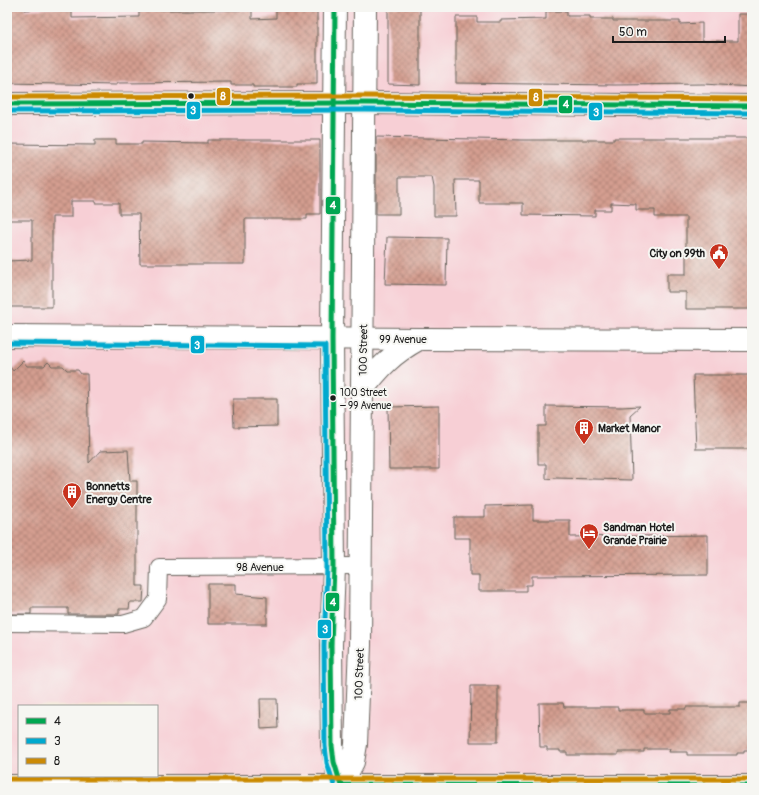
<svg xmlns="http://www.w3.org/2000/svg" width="759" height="795" font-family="Pangolin,sans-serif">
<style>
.built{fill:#f7cfd5;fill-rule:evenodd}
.building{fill:url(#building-cross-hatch)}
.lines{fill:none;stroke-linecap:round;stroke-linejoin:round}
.street-casing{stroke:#67625b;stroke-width:18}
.secondary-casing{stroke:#67625b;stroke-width:24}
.street{stroke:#fff;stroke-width:16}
.secondary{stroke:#fff;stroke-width:22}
.bus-1-casing{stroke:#f6f6f2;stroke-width:8}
.bus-2-casing{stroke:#f6f6f2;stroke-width:8}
.bus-3-casing{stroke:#f6f6f2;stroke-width:8}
.bus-1{stroke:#00a651;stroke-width:5}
.bus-2{stroke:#00a9ce;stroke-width:5}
.bus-3{stroke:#cb8a06;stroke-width:5}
.bus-dot{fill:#1c1c1c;stroke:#f6f6f2;stroke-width:1.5}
.labels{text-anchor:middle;stroke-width:4;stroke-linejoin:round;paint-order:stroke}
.bus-label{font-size:10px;fill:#1c1c1c;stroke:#f6f6f2;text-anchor:start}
.poi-label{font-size:11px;font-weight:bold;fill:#1c1c1c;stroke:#f6f6f2;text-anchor:start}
.street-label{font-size:11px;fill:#1c1c1c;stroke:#f6f6f2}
.line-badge{stroke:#f6f6f2;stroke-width:1.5}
.badge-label{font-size:11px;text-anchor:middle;font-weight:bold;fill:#fff}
</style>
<defs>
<pattern id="building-cross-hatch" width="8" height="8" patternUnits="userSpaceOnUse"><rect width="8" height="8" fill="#d49e90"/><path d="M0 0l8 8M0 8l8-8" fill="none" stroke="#ab8075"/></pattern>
</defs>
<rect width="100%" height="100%" fill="#f6f6f2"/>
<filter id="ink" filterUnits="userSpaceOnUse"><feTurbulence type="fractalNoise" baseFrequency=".025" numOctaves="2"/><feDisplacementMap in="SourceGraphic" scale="8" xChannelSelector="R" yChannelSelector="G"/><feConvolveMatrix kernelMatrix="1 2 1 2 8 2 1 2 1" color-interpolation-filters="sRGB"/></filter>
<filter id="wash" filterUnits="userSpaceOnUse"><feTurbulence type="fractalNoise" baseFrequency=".012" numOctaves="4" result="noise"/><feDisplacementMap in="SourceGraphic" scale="16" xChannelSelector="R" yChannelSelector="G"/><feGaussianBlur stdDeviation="0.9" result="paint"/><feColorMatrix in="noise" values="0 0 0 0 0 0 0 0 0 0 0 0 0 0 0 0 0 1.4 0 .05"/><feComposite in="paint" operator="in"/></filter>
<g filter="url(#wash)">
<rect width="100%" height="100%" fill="#f2e5cf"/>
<!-- built -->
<path class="built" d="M7,7H752V788H7ZM19,706H157V776H19Z"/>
<g id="blocks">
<!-- building -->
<g class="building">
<polygon points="8,7 25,7 25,10 72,7 72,18 139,17 139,10 252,10 252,19 276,18 276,7 317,7 317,84 297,84 297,87 253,87 253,85 231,85 231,82 117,83 117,85 7,83"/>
<polygon points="388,7 420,7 420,85 388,84"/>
<polygon points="546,11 567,11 567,16 590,16 590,19 613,19 613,21 680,21 680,24 702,23 702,41 738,41 738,14 752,14 752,87 703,84 615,85 456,83 456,17 477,17 477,22 501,22 501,20 546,19"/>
<polygon points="376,137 523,140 614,140 614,138 752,138 752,309 686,309 686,292 667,292 667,274 686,274 686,217 655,217 655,210 636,210 636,204 611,203 611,210 595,210 595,216 523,215 523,203 479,203 479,180 455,180 456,216 434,216 434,187 432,177 399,177 399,214 376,214"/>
<polygon points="95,140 116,140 116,144 142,144 142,142 208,143 208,140 320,140 320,214 307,214 307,219 245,219 245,264 140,264 139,214 119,214 119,203 96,203 96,201 71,201 71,217 52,217 52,307 7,307 7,261 32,260 32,220 7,220 7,144 95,145"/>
<polygon points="387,237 447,238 446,285 385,284"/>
<polygon points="23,361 27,366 44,366 48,362 52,366 63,366 67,370 78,370 81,374 87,374 89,463 100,451 128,450 130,481 137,481 137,586 144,586 143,602 130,602 129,609 119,609 119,614 68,614 68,608 31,608 31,614 7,614 7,363 13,371"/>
<polygon points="693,375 752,375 752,449 696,449"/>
<polygon points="233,399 277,399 277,426 234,427"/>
<polygon points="439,406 439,469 389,469 388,407"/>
<polygon points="546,406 622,407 640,406 630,415 632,480 556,478 546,479 546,464 538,464 538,426 546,426"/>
<polygon points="533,505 533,520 570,520 570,537 708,535 708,575 532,576 532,585 526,585 526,591 479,591 479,575 470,575 470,538 454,538 454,517 485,517 485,506"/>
<polygon points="208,584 236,584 236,594 267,597 267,624 208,624"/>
<polygon points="471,686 498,686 498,742 470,742"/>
<polygon points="260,699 277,699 278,728 261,729"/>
<polygon points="539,703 563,703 564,707 618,707 618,710 644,710 644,713 670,713 670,709 686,709 686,707 740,707 740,703 752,703 752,750 744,750 744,753 737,753 737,755 687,755 687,752 669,752 670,749 644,749 644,752 618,752 618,755 567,755 567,752 560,752 560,750 547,750 547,747 540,747"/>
</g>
</g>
</g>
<g filter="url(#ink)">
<use href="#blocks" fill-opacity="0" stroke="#67625b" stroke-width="1"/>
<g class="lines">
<!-- street casing -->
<g class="street-casing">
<polyline id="street" points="7,623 123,624 144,618 158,599 159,567 362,566"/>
</g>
<!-- secondary casing -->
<g class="secondary-casing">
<g id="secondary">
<polyline points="335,7 332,339 334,567 331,645 332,746 341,788"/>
<polyline points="7,104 365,103 752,106"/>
<polyline points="7,336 419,339 752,340"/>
<path d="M362,390C381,366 392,354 419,339"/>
<polyline points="341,785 353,762 356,744 360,645 365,7"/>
<polyline points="7,786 752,786"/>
</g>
</g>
<!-- street -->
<use href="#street" class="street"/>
<!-- secondary -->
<use href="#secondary" class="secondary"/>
<!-- bus-1 casing -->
<g class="bus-1-casing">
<g id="bus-1">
<polyline points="335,7 332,339 334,567 331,645 332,746 334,762 341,785 752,786"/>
<polyline points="7,104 365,103 752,106"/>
</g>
</g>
<!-- bus-2 casing -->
<g class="bus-2-casing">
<g id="bus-2">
<polyline points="7,111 365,110 752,113"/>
<polyline points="7,343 325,346 327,567 324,645 325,746 327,763 335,788"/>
</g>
</g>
<!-- bus-3 casing -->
<g class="bus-3-casing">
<g id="bus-3">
<polyline points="7,97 365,96 752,99"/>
<polyline points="7,779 752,779"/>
</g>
</g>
<!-- bus-1 -->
<use href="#bus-1" class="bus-1"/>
<!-- bus-2 -->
<use href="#bus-2" class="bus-2"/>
<!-- bus-3 -->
<use href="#bus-3" class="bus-3"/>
</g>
</g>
<!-- icons -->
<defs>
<g id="civic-pin" transform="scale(1)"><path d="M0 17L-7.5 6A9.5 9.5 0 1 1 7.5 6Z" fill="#c8321e" stroke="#f6f6f2"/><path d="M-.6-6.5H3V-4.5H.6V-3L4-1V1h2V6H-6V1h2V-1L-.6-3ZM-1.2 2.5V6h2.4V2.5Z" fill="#fff"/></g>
<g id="building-pin" transform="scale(1)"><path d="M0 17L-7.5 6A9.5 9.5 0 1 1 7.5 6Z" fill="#c8321e" stroke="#f6f6f2"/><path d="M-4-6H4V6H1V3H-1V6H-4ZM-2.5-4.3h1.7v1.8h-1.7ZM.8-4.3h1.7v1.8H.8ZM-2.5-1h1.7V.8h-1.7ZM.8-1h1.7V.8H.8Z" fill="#fff"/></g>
<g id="hotel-pin" transform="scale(1)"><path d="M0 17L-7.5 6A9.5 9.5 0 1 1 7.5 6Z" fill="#c8321e" stroke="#f6f6f2"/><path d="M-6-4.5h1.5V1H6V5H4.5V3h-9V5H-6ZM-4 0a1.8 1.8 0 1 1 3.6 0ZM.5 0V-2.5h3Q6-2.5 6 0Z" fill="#fff"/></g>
</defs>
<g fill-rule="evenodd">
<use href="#civic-pin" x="719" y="253"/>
<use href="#building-pin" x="584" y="428"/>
<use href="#building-pin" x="72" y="492"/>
<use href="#hotel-pin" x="589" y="533"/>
</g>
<!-- markers -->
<g class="bus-dot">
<circle cx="191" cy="96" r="3.5"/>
<circle cx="333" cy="398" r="3.5"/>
</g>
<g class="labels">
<!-- bus labels -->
<g class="bus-label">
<text x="340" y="396">100 Street<tspan x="340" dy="13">– 99 Avenue</tspan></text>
</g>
<!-- poi labels -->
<g class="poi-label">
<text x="705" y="257" text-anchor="end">City on 99th</text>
<text x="598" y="432">Market Manor</text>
<text x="86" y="490">Bonnetts<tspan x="86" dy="13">Energy Centre</tspan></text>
<text x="603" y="531">Sandman Hotel<tspan x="603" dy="13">Grande Prairie</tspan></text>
</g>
<!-- street labels -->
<g class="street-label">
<text x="403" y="343">99 Avenue</text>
<text transform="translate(363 350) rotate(-89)" y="4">100 Street</text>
<text x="260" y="571">98 Avenue</text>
<text transform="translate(359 674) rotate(-88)" y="4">100 Street</text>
</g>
</g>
<g class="line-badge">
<rect x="216" y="87" width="15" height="19" rx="4" fill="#cb8a06"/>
<rect x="528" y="88" width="15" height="19" rx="4" fill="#cb8a06"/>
<rect x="558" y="95" width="15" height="19" rx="4" fill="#00a651"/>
<rect x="186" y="101" width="15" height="19" rx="4" fill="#00a9ce"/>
<rect x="588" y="102" width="15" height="19" rx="4" fill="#00a9ce"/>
<rect x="325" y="196" width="16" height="19" rx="4" fill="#00a651"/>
<rect x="190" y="335" width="15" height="19" rx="4" fill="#00a9ce"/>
<rect x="325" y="592" width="15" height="20" rx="4" fill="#00a651"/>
<rect x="317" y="619" width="15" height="20" rx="4" fill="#00a9ce"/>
</g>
<g class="badge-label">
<text x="223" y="100">8</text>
<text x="536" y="101">8</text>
<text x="566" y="108">4</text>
<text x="193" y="114">3</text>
<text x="596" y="116">3</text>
<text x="333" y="209">4</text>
<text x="197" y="349">3</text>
<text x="333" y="606">4</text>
<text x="325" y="633">3</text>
</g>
<!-- margin -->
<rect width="759" height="795" fill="none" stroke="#f6f6f2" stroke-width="24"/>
<!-- legend -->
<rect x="18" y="705" width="140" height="72" fill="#f6f6f2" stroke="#9f9f9c"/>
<rect x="26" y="718" width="20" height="6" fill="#00a651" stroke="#9f9f9c"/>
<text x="54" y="725" font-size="12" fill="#1c1c1c">4</text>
<rect x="26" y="738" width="20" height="6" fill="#00a9ce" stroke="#9f9f9c"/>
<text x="54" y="745" font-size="12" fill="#1c1c1c">3</text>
<rect x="26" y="758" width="20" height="6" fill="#cb8a06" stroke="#9f9f9c"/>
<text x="54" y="765" font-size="12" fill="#1c1c1c">8</text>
<!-- scale -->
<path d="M613 36v6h112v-6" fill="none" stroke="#1c1c1c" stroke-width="2"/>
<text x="619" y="36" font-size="12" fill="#1c1c1c" stroke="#f6f6f2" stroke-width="3" paint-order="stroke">50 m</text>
</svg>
